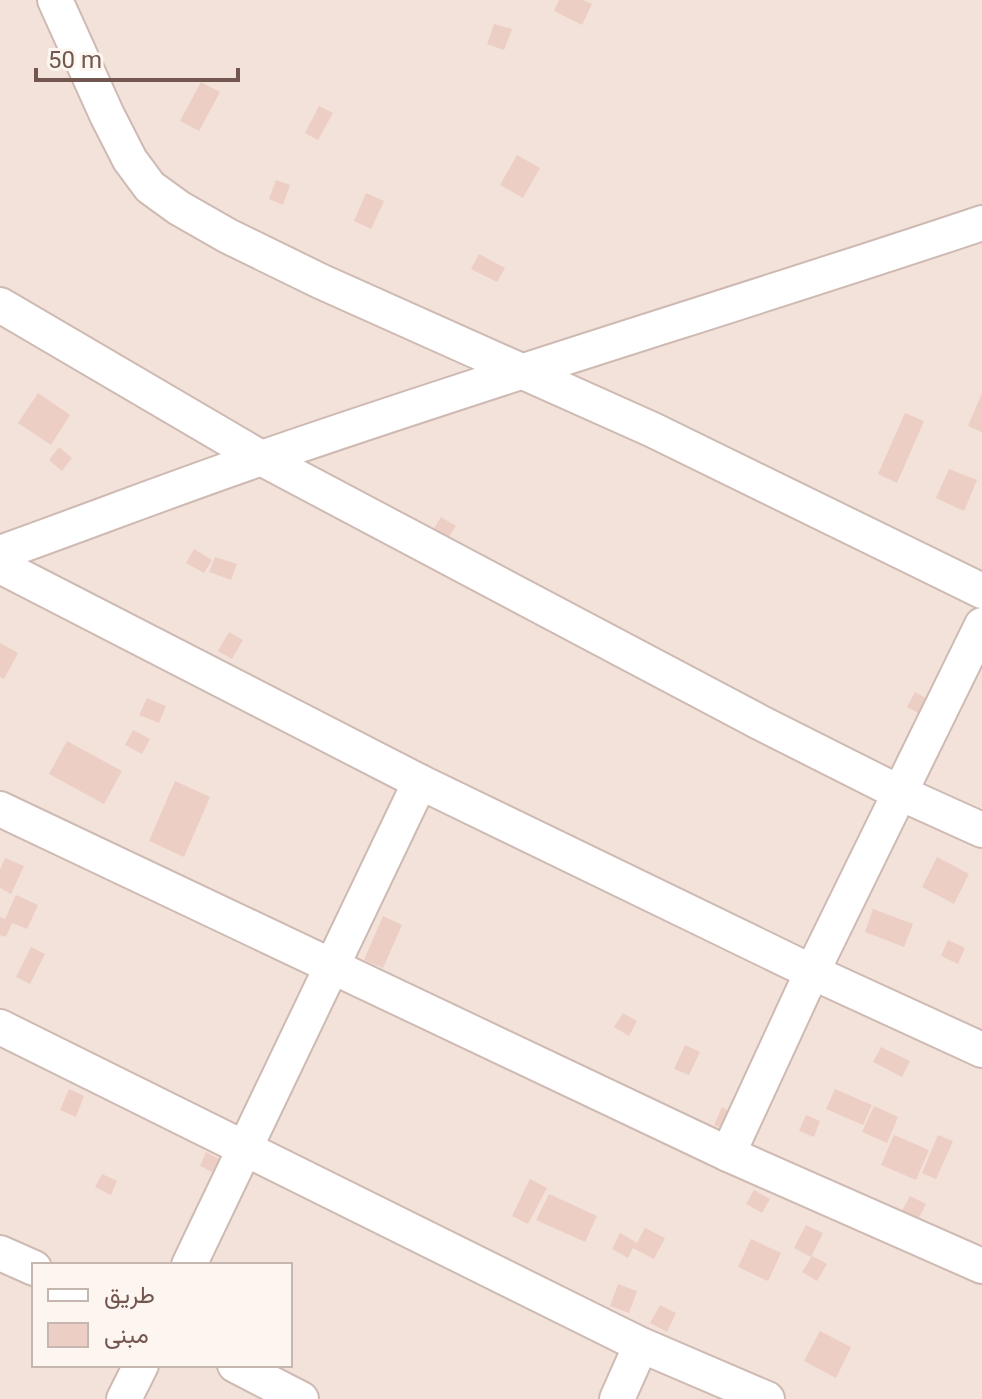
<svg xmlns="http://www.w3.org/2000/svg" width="982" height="1399" font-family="Roboto,Vazirmatn,sans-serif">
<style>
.residential{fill:#f2e2d9;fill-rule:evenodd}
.building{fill:#edcec4}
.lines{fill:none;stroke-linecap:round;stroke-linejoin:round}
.minor-casing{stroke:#cebab3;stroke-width:38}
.minor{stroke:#fff;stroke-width:34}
</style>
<rect width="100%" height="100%" fill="#fbf1ea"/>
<!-- residential -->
<path class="residential" d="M0,0H982V1399H0ZM34,1265H290V1365H34Z"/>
<!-- building -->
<g class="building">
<polygon points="559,0 583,0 592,4 582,25 554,11"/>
<polygon points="494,24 512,29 504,50 487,44"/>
<polygon points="201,82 220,92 199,131 180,121"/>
<polygon points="319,106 333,113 318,140 305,133"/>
<polygon points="517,155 540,168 523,198 500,185"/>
<polygon points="276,180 290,185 283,205 269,199"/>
<polygon points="366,193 384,201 371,229 354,221"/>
<polygon points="479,254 505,268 497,282 471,269"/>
<polygon points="38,393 70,415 51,445 18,423"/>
<polygon points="982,393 982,432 968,426"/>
<polygon points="905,413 924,421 897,483 878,474"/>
<polygon points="59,447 72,458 62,471 49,460"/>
<polygon points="949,469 977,480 964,511 936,498"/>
<polygon points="441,517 456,526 446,541 432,532"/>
<polygon points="194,549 212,560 204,573 186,563"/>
<polygon points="215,557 237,564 231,580 209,572"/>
<polygon points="229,632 243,640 232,659 218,651"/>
<polygon points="0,643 18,653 4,679 0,677"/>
<polygon points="915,692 929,700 922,715 907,707"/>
<polygon points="147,698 166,706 159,723 139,715"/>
<polygon points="133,730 150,739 142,754 125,745"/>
<polygon points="67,741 122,771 104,804 49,774"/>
<polygon points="175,781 210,797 184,857 149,841"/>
<polygon points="937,857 969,874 954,904 922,887"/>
<polygon points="5,858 24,866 11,894 0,888 0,870"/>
<polygon points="16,895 38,905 27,929 12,923 6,937 0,935 0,917 5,919"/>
<polygon points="873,909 913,924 904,947 865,932"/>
<polygon points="383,916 402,925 383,968 364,960"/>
<polygon points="948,940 965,948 958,964 941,956"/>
<polygon points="31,947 45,954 30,984 16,977"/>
<polygon points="623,1013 637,1021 629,1036 614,1027"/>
<polygon points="685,1045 700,1052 689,1075 674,1069"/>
<polygon points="881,1047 910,1061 902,1077 873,1062"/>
<polygon points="69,1089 84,1096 76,1117 60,1110"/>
<polygon points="835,1089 872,1105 863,1125 826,1109"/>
<polygon points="874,1106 898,1117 887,1143 862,1132"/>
<polygon points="722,1107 734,1114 727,1131 714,1125"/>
<polygon points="806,1115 820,1121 814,1137 799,1131"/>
<polygon points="894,1135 929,1150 916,1180 881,1165"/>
<polygon points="938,1135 953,1141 936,1179 922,1173"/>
<polygon points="206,1152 219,1159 212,1172 200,1166"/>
<polygon points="102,1174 117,1181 111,1195 95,1187"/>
<polygon points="530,1179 547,1188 528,1224 512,1216"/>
<polygon points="754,1190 770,1199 762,1213 746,1204"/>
<polygon points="549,1194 597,1216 585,1242 536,1220"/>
<polygon points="910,1196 926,1204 917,1221 901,1213"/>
<polygon points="806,1225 823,1233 811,1257 794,1248"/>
<polygon points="645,1228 665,1238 654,1259 633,1248 628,1258 612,1249 620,1233 637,1243"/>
<polygon points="751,1239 781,1253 768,1281 738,1267"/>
<polygon points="812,1256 827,1264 817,1281 802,1272"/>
<polygon points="618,1284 637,1291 629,1313 610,1306"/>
<polygon points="660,1305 676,1313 667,1332 650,1323"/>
<polygon points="820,1331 851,1347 836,1378 804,1361"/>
</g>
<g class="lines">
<!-- minor casing -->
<g class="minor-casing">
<g id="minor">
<polyline points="55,0 107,115 130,160 150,187 179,208 228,236 320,281 653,430 982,591"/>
<polyline points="0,305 261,458 761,723 898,792 982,830"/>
<path d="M0,553C87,522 174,488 262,458C501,375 743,303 982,223"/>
<polyline points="0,566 420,782 812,972 982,1050"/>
<polyline points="0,809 728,1154 982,1266"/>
<polyline points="0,1027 641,1345 767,1399"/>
<polyline points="728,1154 812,972 982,625"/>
<polyline points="0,1253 34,1268"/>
<polyline points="189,1265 420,782"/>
<polyline points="235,1365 301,1399"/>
<polyline points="124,1399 141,1365"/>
<polyline points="617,1399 641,1345"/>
</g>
</g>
<!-- minor -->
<use href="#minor" class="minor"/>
</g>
<!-- legend -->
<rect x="32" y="1263" width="260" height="104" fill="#fdf6f0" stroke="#c6b6b0" stroke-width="2"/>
<rect x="48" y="1289" width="40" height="12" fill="#ffffff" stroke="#c6b6b0" stroke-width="2"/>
<text x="104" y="1303" font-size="24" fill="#73564f">طريق</text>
<rect x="48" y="1323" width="40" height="24" fill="#edcec4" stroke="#c6b6b0" stroke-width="2"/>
<text x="104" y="1343" font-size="24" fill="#73564f">مبنى</text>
<!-- scale -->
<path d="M36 68v12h202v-12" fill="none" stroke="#73564f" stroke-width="4"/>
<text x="48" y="68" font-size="24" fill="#73564f" stroke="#fdf6f0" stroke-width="6" paint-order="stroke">50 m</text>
</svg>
